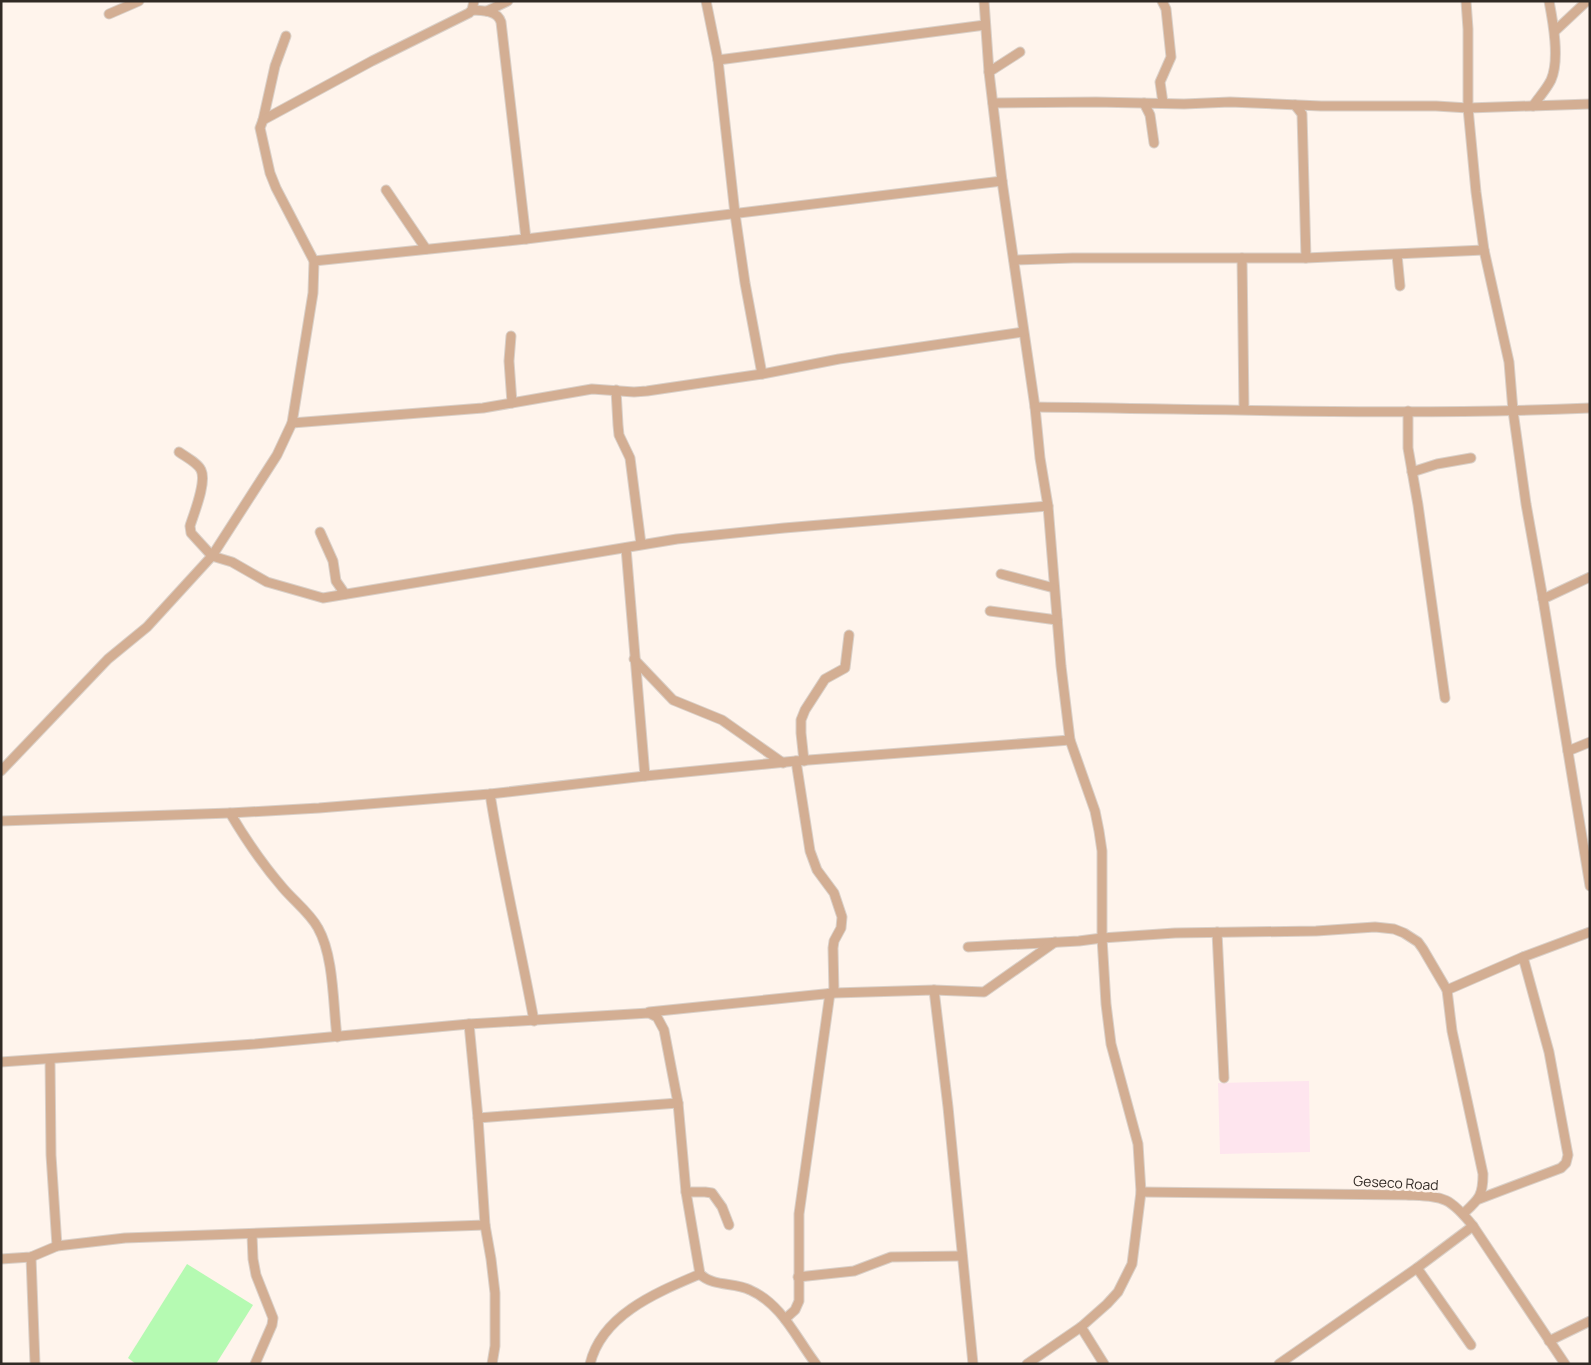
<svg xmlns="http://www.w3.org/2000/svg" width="1591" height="1365" font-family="Manrope,sans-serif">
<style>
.education{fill:#fee5ee}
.green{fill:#b5fab2}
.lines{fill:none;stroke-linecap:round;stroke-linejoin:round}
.minor-casing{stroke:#dad0c8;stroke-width:11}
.minor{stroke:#d3ae93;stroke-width:9}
.labels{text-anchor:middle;stroke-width:5;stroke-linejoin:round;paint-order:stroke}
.street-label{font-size:14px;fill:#312a25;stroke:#fff4ec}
</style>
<rect width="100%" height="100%" fill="#fff4ec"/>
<!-- education -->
<polygon class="education" points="1309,1081 1310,1152 1220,1154 1218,1083"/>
<!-- green -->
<polygon class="green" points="187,1264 253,1305 216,1364 136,1364 128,1358"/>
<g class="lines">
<!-- minor casing -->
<g class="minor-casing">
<g id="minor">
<polyline points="706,1 718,60 735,214 745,283 762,374"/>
<polyline points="984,1 989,72 1002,181 1035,407 1040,458 1048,506 1061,666 1070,740 1095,811 1099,831 1102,851 1102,938 1106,1004 1111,1044 1138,1144 1141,1192 1132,1264 1118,1292 1107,1304 1081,1327 1027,1364"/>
<polyline points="1162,1 1166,9 1171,57 1160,82 1163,103"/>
<polyline points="1466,1 1468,29 1468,108 1476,192 1484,250 1509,362 1513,411 1526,504 1543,599 1590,886"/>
<path d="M472,10C483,11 497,10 501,22L526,239"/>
<polyline points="487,11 508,1"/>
<polyline points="109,14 139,1"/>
<polyline points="1555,31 1587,1"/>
<polyline points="718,60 985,25"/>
<polyline points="989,72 1020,52"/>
<polyline points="993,103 1096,102 1184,104 1230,102 1321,106 1436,106 1468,108 1590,104"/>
<polyline points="1144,103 1150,115 1154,143"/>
<polyline points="1295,105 1302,114 1306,258"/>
<path d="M1533,106C1539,97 1546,90 1551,80C1560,60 1553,22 1549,1"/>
<polyline points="263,120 275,66 286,36"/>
<polyline points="386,190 426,249"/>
<polyline points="1397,255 1400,286"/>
<polyline points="1242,258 1244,409"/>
<polyline points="1014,260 1073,258 1306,258 1484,250"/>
<polyline points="314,261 526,239 1002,181"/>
<polyline points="511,336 509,361 512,403"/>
<polyline points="616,390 618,425 619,435 630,458 641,544"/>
<path d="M1035,407C1220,409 1405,416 1590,408"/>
<polyline points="1408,411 1408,448 1418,505 1445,698"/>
<polyline points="292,423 483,408 592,389 634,392 647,391 762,374 839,359 1023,332"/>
<path d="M179,452C186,457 198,463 201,470C207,482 194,513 190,526L191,533L212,556L232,562L267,582L323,598L677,539L784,528L1048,506"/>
<polyline points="1412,472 1437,464 1471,458"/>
<polyline points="320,532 333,561 336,581 345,594"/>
<polyline points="626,548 645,776"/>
<polyline points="1001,574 1054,588"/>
<polyline points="1543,599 1590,577"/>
<polyline points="990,611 1057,620"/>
<polyline points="634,659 673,700 722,720 783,763"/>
<polyline points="1568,751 1590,742"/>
<polyline points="796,761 810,851 817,870 834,893 842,917 841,928 834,941 833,948 834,993"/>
<polyline points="804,761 801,733 801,720 805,710 825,679 845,668 849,635"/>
<polyline points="1,771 108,659 147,627 212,556 277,455 292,423 313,293 314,261 276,188 270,173 260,128 263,120 372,61 469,13 472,10 474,1"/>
<path d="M490,794C502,870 520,945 534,1021"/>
<path d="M230,813C246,840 263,865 283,888C294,901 310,913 318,928C334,956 333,1005 337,1037"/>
<polyline points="1,821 230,813 319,808 490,794 645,776 796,761 1070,740"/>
<polyline points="1217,932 1224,1078"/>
<path d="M968,947L1079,941L1102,938L1175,933L1316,931L1375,927L1394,929L1404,933L1418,942L1423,949L1447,990L1452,1031L1483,1174C1483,1196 1479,1199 1463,1214"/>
<polyline points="934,990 948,1107 973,1364"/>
<polyline points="1447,990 1523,957 1590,932"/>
<polyline points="649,1012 834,993 934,990 984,992 1055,942"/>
<polyline points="469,1024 478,1118 485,1225 491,1259 495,1293 495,1346 492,1364"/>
<polyline points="50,1059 51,1155 57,1246"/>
<path d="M1,1062L255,1044L469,1024L649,1013L657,1017L664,1030L678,1103L686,1192L700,1274C713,1287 734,1282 750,1290C782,1304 796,1338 816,1364"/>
<polyline points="478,1118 678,1103"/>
<polyline points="686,1192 705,1192 712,1193 722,1207 729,1225"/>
<path d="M1141,1192L1406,1195C1443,1197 1448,1195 1473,1226L1565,1364"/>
<polyline points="1479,1199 1561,1168 1566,1163 1568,1155 1549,1052 1523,957"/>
<polyline points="252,1235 253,1259 256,1275 273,1318 272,1325 255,1364"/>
<polyline points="31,1257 35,1364"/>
<polyline points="1,1259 31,1257 57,1246 125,1238 485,1225"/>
<polyline points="1417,1268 1471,1345"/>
<polyline points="798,1277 854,1271 891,1257 961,1256"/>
<polyline points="785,1319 795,1310 799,1301 799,1214 830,993"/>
<polyline points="1081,1327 1104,1364"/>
<polyline points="1549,1341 1590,1321"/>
<path d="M590,1364C602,1314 658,1292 700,1274"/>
<polyline points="1279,1364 1417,1268 1473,1226"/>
</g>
</g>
<!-- minor -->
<use href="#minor" class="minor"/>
</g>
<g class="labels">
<!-- street labels -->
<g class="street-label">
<text transform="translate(1396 1183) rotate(3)" y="5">Geseco Road</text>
</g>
</g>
<!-- border -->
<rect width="1591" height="1365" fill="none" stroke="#312a25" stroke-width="5"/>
</svg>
